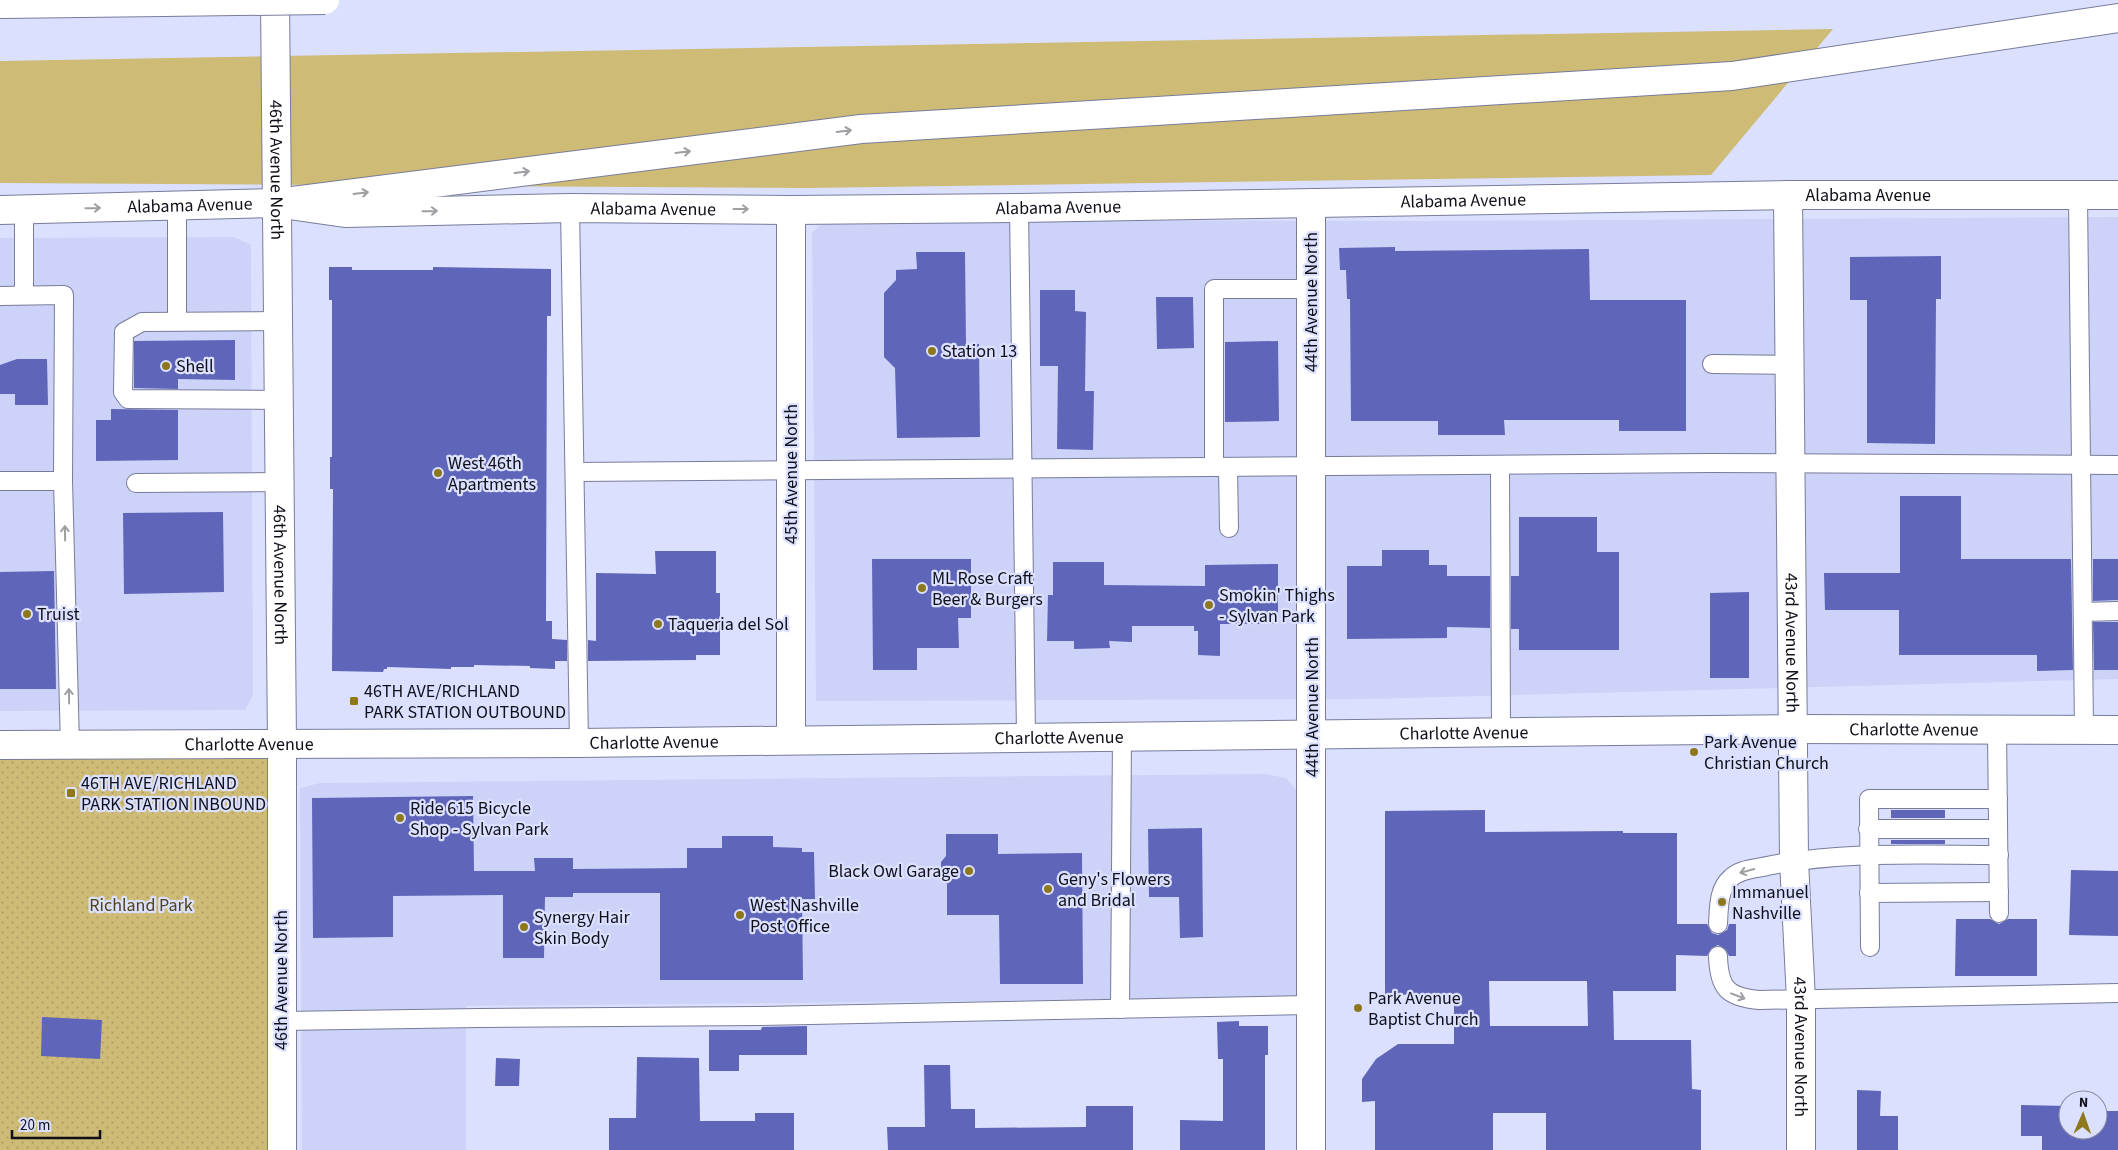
<svg xmlns="http://www.w3.org/2000/svg" width="2118" height="1150" font-family="'Source Sans 3',sans-serif">
<style>
.built{fill:#cdd3f8}
.grass{fill:#cebb75}
.park{fill:url(#park-dots)}
.building{fill:#5f65b8;fill-rule:evenodd}
.lines{fill:none;stroke-linecap:round;stroke-linejoin:round}
.service-casing{stroke:#787c99;stroke-width:20}
.minor-casing{stroke:#787c99;stroke-width:30}
.secondary-casing{stroke:#787c99;stroke-width:30}
.primary-casing{stroke:#787c99;stroke-width:30}
.motorway-casing{stroke:#787c99;stroke-width:30}
.service{stroke:#fff;stroke-width:18}
.minor{stroke:#fff;stroke-width:28}
.secondary{stroke:#fff;stroke-width:28}
.primary{stroke:#fff;stroke-width:28}
.motorway{stroke:#fff;stroke-width:28}
.motorway-bridge-casing{stroke:#787c99;stroke-width:30;stroke-linecap:butt}
.motorway-bridge{stroke:#fff;stroke-width:28}
.oneway{stroke:#9f9fa3}
.poi-dot{fill:#8e781d;stroke:#dbe0ff;stroke-width:2}
.labels{text-anchor:middle;stroke-width:4.5;stroke-linejoin:round;paint-order:stroke}
.street-label{font-size:18px;fill:#0e0f19;stroke:#dbe0ff}
.poi-label{font-size:18px;fill:#0e0f19;stroke:#dbe0ff;text-anchor:start}
.park-label{font-size:18px;fill:#4f4418;stroke:#dbe0ff}
</style>
<defs>
<pattern id="park-dots" width="8" height="8" patternUnits="userSpaceOnUse" patternTransform="scale(1.25)"><rect width="8" height="8" fill="#cebb75"/><path d="M2 2h.1M6 6h.1" fill="none" stroke="#b0a065" stroke-width="1.8" stroke-linecap="round"/></pattern>
</defs>
<rect width="100%" height="100%" fill="#dbe0ff"/>
<!-- built -->
<g class="built">
<polygon points="2118,217 2118,679 1368,699 816,701 812,233 825,220 1415,221"/>
<polygon points="234,237 251,245 253,695 245,710 0,711 0,238"/>
<polygon points="1265,774 1286,778 1299,793 1298,998 466,1006 466,1150 302,1150 300,788 320,783"/>
</g>
<!-- grass -->
<polygon class="grass" points="1833,29 1711,175 808,188 0,183 0,61"/>
<!-- park -->
<polygon class="park" points="282,743 282,1150 0,1150 0,745"/>
<!-- building -->
<g class="building">
<polygon points="1395,247 1395,251 1589,249 1590,300 1686,300 1686,431 1619,431 1619,420 1504,420 1505,435 1438,435 1438,421 1351,421 1350,299 1347,299 1346,270 1340,270 1339,248"/>
<polygon points="916,252 965,252 966,344 979,344 980,437 897,438 895,368 884,357 884,293 896,280 896,270 917,269"/>
<polygon points="1941,256 1941,299 1936,299 1935,444 1867,443 1867,300 1850,300 1850,257"/>
<polygon points="329,267 352,267 352,270 433,270 433,267 551,269 551,316 547,316 546,621 552,621 552,639 567,640 567,661 555,661 555,669 530,668 530,666 474,665 474,667 451,667 451,669 387,667 387,669 384,669 383,672 332,671 333,489 330,489 330,457 332,457 332,300 329,300"/>
<polygon points="1040,290 1075,290 1075,311 1086,312 1085,391 1094,391 1093,450 1057,449 1058,366 1040,366"/>
<polygon points="1156,297 1193,297 1194,348 1157,349"/>
<polygon points="235,340 235,380 178,379 178,389 134,388 134,341"/>
<polygon points="1278,341 1279,421 1225,422 1225,342"/>
<polygon points="17,359 47,359 48,405 15,405 15,394 0,394 0,365"/>
<polygon points="111,409 178,410 178,460 96,461 96,420 111,420"/>
<polygon points="1900,496 1961,496 1961,559 2071,559 2073,670 2037,671 2037,655 1899,655 1899,610 1825,610 1824,573 1900,573"/>
<polygon points="223,512 224,592 124,594 123,513"/>
<polygon points="1519,517 1597,517 1597,552 1619,552 1619,650 1519,650 1519,629 1511,629 1511,576 1519,576"/>
<polygon points="1382,550 1429,550 1429,565 1447,565 1447,576 1490,576 1490,628 1447,627 1447,638 1347,639 1347,566 1382,566"/>
<polygon points="655,551 716,551 716,593 720,593 720,655 696,655 696,660 588,661 588,640 596,641 596,573 656,574"/>
<polygon points="872,559 971,559 971,618 958,618 959,648 917,648 917,670 873,670"/>
<polygon points="2093,559 2118,559 2118,600 2093,601"/>
<polygon points="1053,562 1104,562 1104,585 1205,586 1205,565 1278,564 1278,624 1220,624 1220,656 1198,655 1198,631 1194,631 1194,626 1132,626 1132,642 1109,641 1110,648 1074,649 1074,641 1047,641 1048,595 1053,595"/>
<polygon points="54,571 56,689 0,689 0,572"/>
<polygon points="1749,592 1749,678 1710,678 1710,593"/>
<polygon points="2093,622 2118,622 2118,670 2094,670"/>
<polygon points="473,796 474,871 535,871 534,858 573,858 573,869 687,868 687,848 722,848 722,836 773,836 773,847 802,848 802,852 814,852 815,899 802,899 803,980 660,980 660,893 573,893 573,897 545,897 544,958 503,958 503,895 393,896 393,937 313,938 312,798"/>
<path d="M1485,810V832L1623,831V833H1677V924H1707L1712,933L1718,935L1727,930L1729,924H1736V956H1729L1726,950L1718,945L1712,948L1707,956L1676,955V991H1613L1614,1040H1691L1692,1089L1701,1090V1150H1546V1113H1493V1150H1375V1101L1362,1102V1079L1376,1059L1398,1044H1454V994L1385,995V811ZM1489,981H1587L1588,1026H1490Z"/>
<rect x="1891" y="810" width="54" height="8"/>
<polygon points="1202,828 1203,937 1180,938 1179,897 1149,897 1148,829"/>
<polygon points="946,834 998,834 998,854 1082,853 1083,984 1000,984 999,915 947,915 947,884 941,879 941,862 946,856"/>
<rect x="1891" y="840" width="54" height="4"/>
<polygon points="2071,870 2118,871 2118,936 2069,935"/>
<polygon points="1956,919 1990,919 1999,924 2008,919 2037,919 2037,976 1955,976"/>
<polygon points="42,1017 102,1020 100,1059 41,1056"/>
<polygon points="1239,1021 1239,1026 1268,1026 1268,1055 1265,1055 1265,1150 1180,1150 1180,1120 1223,1121 1223,1059 1218,1059 1217,1022"/>
<polygon points="807,1026 807,1055 739,1055 739,1071 709,1071 709,1030 761,1030 762,1027"/>
<polygon points="637,1057 699,1058 700,1121 755,1121 755,1113 794,1113 794,1150 609,1150 609,1118 636,1118"/>
<polygon points="496,1058 520,1059 519,1086 495,1086"/>
<polygon points="924,1065 950,1065 951,1109 975,1109 975,1128 1086,1127 1086,1106 1133,1106 1133,1150 888,1150 887,1127 925,1127"/>
<polygon points="1857,1090 1881,1091 1880,1116 1898,1116 1898,1150 1857,1150"/>
<polygon points="2021,1105 2068,1106 2068,1130 2098,1130 2098,1111 2118,1111 2118,1150 2042,1150 2042,1136 2021,1136"/>
</g>
<g class="lines">
<!-- service casing -->
<g class="service-casing">
<g id="service">
<polyline points="2078,196 2084,730"/>
<polyline points="177,205 177,321"/>
<polyline points="570,208 579,743"/>
<polyline points="1019,208 1026,737"/>
<polyline points="24,210 24,295"/>
<polyline points="0,296 64,295 63,481 70,745"/>
<polyline points="278,321 142,322 124,332 123,392 128,399 279,400"/>
<polyline points="1712,364 1790,365"/>
<polyline points="1500,465 1501,732"/>
<polyline points="1214,467 1214,289 1311,289"/>
<polyline points="1228,467 1229,528"/>
<polyline points="575,472 1710,463 2118,465"/>
<polyline points="0,481 63,481"/>
<polyline points="136,483 280,482"/>
<polyline points="2083,612 2118,611"/>
<polyline points="1997,730 1999,913"/>
<polyline points="1868,829 1998,829"/>
<polyline points="1869,893 1999,892"/>
<path d="M1718,924C1719,908 1718,889 1731,878C1740,869 1755,869 1767,866C1843,851 1921,855 1999,855"/>
<polyline points="1870,947 1869,799 1998,799"/>
<path d="M1718,956C1719,988 1727,997 1759,1000L2118,993"/>
<polyline points="1120,1009 1122,736"/>
<polyline points="281,1021 479,1018 759,1016 1310,1005"/>
</g>
</g>
<!-- minor casing -->
<g class="minor-casing">
<g id="minor">
<path id="s1" d="M1788,195L1794,861L1801,1000V1150"/>
<polyline points="1311,203 1311,1150"/>
<path id="s2" d="M289,205L345,213L570,208L791,210L1019,208L1788,195H2118"/>
<polyline points="791,739 791,210"/>
</g>
</g>
<!-- secondary casing -->
<g class="secondary-casing">
<g id="secondary">
<path id="s3" d="M275,0L282,743"/>
<path id="s4" d="M0,210L277,203"/>
</g>
</g>
<!-- primary casing -->
<g class="primary-casing">
<g id="primary">
<path id="s5" d="M0,745L579,743L1794,729L2118,730"/>
<polyline points="282,1150 282,743"/>
</g>
</g>
<!-- motorway casing -->
<g class="motorway-casing">
<g id="motorway">
<polyline points="0,4 163,2"/>
<polyline points="277,203 861,129 1732,76 2118,18"/>
</g>
</g>
<!-- service -->
<use href="#service" class="service"/>
<!-- minor -->
<use href="#minor" class="minor"/>
<!-- secondary -->
<use href="#secondary" class="secondary"/>
<!-- primary -->
<use href="#primary" class="primary"/>
<!-- motorway -->
<use href="#motorway" class="motorway"/>
<!-- motorway-bridge casing -->
<g class="motorway-bridge-casing">
<polyline id="motorway-bridge" points="163,2 325,0"/>
</g>
<!-- motorway-bridge -->
<use href="#motorway-bridge" class="motorway-bridge"/>
</g>
<!-- one-way arrows -->
<defs><path id="oneway-shaft" d="M-6 0H5M1.5-3L5.5 0L1.5 3" fill="none" stroke-width="1.6" stroke-linecap="round" stroke-linejoin="round" transform="scale(1.25)"/></defs>
<g class="oneway">
<use href="#oneway-shaft" transform="translate(844 131) rotate(-7)"/>
<use href="#oneway-shaft" transform="translate(683 152) rotate(-7)"/>
<use href="#oneway-shaft" transform="translate(522 172) rotate(-7)"/>
<use href="#oneway-shaft" transform="translate(361 193) rotate(-7)"/>
<use href="#oneway-shaft" transform="translate(93 208) rotate(-1)"/>
<use href="#oneway-shaft" transform="translate(741 209)"/>
<use href="#oneway-shaft" transform="translate(430 211) rotate(-1)"/>
<use href="#oneway-shaft" transform="translate(65 533) rotate(-91)"/>
<use href="#oneway-shaft" transform="translate(69 696) rotate(-91)"/>
<use href="#oneway-shaft" transform="translate(1747 871) rotate(165)"/>
<use href="#oneway-shaft" transform="translate(1738 996) rotate(21)"/>
</g>
<!-- markers -->
<g class="poi-dot">
<circle cx="932" cy="351" r="5"/>
<circle cx="166" cy="366" r="5"/>
<circle cx="438" cy="473" r="5"/>
<circle cx="922" cy="588" r="5"/>
<circle cx="1209" cy="605" r="5"/>
<circle cx="27" cy="614" r="5"/>
<circle cx="658" cy="624" r="5"/>
<rect x="349" y="696" width="10" height="10" rx="2.5"/>
<circle cx="1694" cy="752" r="5"/>
<rect x="66" y="788" width="10" height="10" rx="2.5"/>
<circle cx="400" cy="818" r="5"/>
<circle cx="969" cy="871" r="5"/>
<circle cx="1048" cy="889" r="5"/>
<circle cx="1722" cy="902" r="5"/>
<circle cx="740" cy="915" r="5"/>
<circle cx="524" cy="927" r="5"/>
<circle cx="1358" cy="1008" r="5"/>
</g>
<g class="labels">
<!-- street labels -->
<g class="street-label">
<text dy="6" stroke="none"><textPath href="#s3" startOffset="170">46th Avenue North</textPath></text>
<text dy="6" stroke="none"><textPath href="#s2" startOffset="1580">Alabama Avenue</textPath></text>
<text dy="6" stroke="none"><textPath href="#s2" startOffset="1175">Alabama Avenue</textPath></text>
<text dy="6" stroke="none"><textPath href="#s4" startOffset="190">Alabama Avenue</textPath></text>
<text dy="6" stroke="none"><textPath href="#s2" startOffset="770">Alabama Avenue</textPath></text>
<text dy="6" stroke="none"><textPath href="#s2" startOffset="365">Alabama Avenue</textPath></text>
<text transform="translate(1311 302) rotate(-90)" y="6">44th Avenue North</text>
<text transform="translate(791 474) rotate(-90)" y="6">45th Avenue North</text>
<text dy="6" stroke="none"><textPath href="#s3" startOffset="575">46th Avenue North</textPath></text>
<text dy="6" stroke="none"><textPath href="#s1" startOffset="448">43rd Avenue North</textPath></text>
<text transform="translate(1312 707) rotate(-90)" y="6">44th Avenue North</text>
<text dy="6" stroke="none"><textPath href="#s5" startOffset="1914">Charlotte Avenue</textPath></text>
<text dy="6" stroke="none"><textPath href="#s5" startOffset="1464">Charlotte Avenue</textPath></text>
<text dy="6" stroke="none"><textPath href="#s5" startOffset="1059">Charlotte Avenue</textPath></text>
<text dy="6" stroke="none"><textPath href="#s5" startOffset="654">Charlotte Avenue</textPath></text>
<text dy="6" stroke="none"><textPath href="#s5" startOffset="249">Charlotte Avenue</textPath></text>
<text transform="translate(281 980) rotate(-90)" y="6">46th Avenue North</text>
<text dy="6" stroke="none"><textPath href="#s1" startOffset="852">43rd Avenue North</textPath></text>
</g>
<!-- poi labels -->
<g class="poi-label">
<text x="942" y="357">Station 13</text>
<text x="176" y="372">Shell</text>
<text x="448" y="469">West 46th<tspan x="448" dy="21">Apartments</tspan></text>
<text x="932" y="584">ML Rose Craft<tspan x="932" dy="21">Beer &amp; Burgers</tspan></text>
<text x="1219" y="601">Smokin' Thighs<tspan x="1219" dy="21">- Sylvan Park</tspan></text>
<text x="37" y="620">Truist</text>
<text x="668" y="630">Taqueria del Sol</text>
<text x="364" y="697">46TH AVE/RICHLAND<tspan x="364" dy="21">PARK STATION OUTBOUND</tspan></text>
<text x="1704" y="748">Park Avenue<tspan x="1704" dy="21">Christian Church</tspan></text>
<text x="81" y="789">46TH AVE/RICHLAND<tspan x="81" dy="21">PARK STATION INBOUND</tspan></text>
<text x="410" y="814">Ride 615 Bicycle<tspan x="410" dy="21">Shop - Sylvan Park</tspan></text>
<text x="959" y="877" text-anchor="end">Black Owl Garage</text>
<text x="1058" y="885">Geny's Flowers<tspan x="1058" dy="21">and Bridal</tspan></text>
<text x="1732" y="898">Immanuel<tspan x="1732" dy="21">Nashville</tspan></text>
<text x="750" y="911">West Nashville<tspan x="750" dy="21">Post Office</tspan></text>
<text x="534" y="923">Synergy Hair<tspan x="534" dy="21">Skin Body</tspan></text>
<text x="1368" y="1004">Park Avenue<tspan x="1368" dy="21">Baptist Church</tspan></text>
</g>
<!-- park labels -->
<g class="park-label">
<text x="141" y="911">Richland Park</text>
</g>
</g>
<!-- north arrow -->
<g transform="translate(2083 1115) rotate(2)"><circle r="24" fill="#dbe0ff" stroke="#898ca3"/>
<path d="M0-4L9 19L0 12L-9 19Z" fill="#8e781d"/>
<text y="-8" font-size="14" font-weight="bold" text-anchor="middle" fill="#0e0f19">N</text>
</g>
<!-- scale -->
<path d="M12 1130v8h88v-8" fill="none" stroke="#0e0f19" stroke-width="2.5"/>
<text x="20" y="1130" font-size="15" fill="#0e0f19" stroke="#dbe0ff" stroke-width="4" paint-order="stroke">20 m</text>
</svg>
